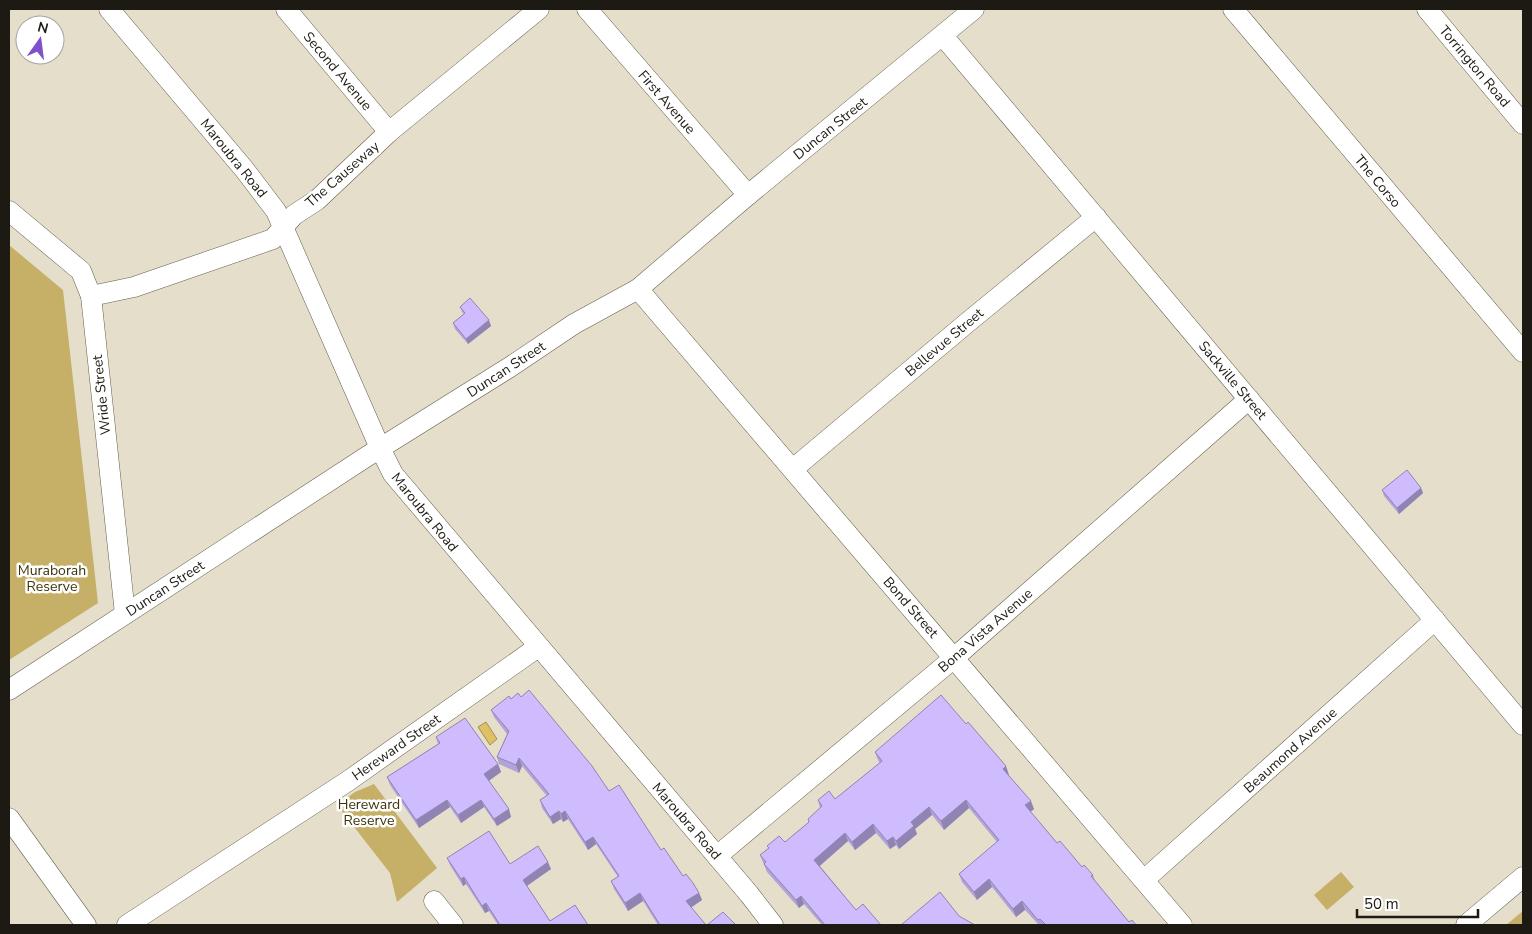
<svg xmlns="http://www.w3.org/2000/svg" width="1532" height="934" font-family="'Nunito Sans',sans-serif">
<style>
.green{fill:#c6af66}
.water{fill:#dec166;stroke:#a48f4d}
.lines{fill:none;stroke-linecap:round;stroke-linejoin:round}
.minor-casing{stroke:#645e4c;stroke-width:21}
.minor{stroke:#fff;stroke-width:20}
.wall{fill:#b1a2da}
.shaded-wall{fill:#9084b2}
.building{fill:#cebcfe;stroke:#9084b2}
.labels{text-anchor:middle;stroke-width:5;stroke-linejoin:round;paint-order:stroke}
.street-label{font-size:14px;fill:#1d1a13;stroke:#fff}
.park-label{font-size:14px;fill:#3e3209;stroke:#fff}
</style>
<rect width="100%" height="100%" fill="#e5deca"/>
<!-- green -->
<g class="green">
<polygon points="9,245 63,290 98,603 9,660"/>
<polygon points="374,784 437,868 397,902 390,873 337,805 355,792"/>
<polygon points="1341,872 1354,887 1327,910 1314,895"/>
<polygon points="1523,911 1523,925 1506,925"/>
</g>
<!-- water -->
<polygon class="water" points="486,722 497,739 490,745 478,727"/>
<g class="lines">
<!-- minor casing -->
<g class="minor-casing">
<g id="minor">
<polyline points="109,9 244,169 276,211 380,448 393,474 749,894 773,925"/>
<polyline points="286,9 389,132"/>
<polyline points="587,9 748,195"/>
<polyline points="1233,9 1523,352"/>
<polyline points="1427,9 1523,124"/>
<polyline points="943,36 1523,725"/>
<polyline points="9,211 81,271 91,296 125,614"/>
<polyline points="638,289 1182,925"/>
<polyline points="91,296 134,287 273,239 294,215 317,200 389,132 539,9"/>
<polyline points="793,469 968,322 1096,217"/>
<polyline points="9,690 366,457 510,367 574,324 638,289 748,195 974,9"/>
<polyline points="9,818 86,925"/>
<polyline points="717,856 954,658 1249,399"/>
<polyline points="1144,880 1435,620"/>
<polyline points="434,901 453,925"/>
<polyline points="127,925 348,781 538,647"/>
<polyline points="1466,925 1523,877"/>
</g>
</g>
<!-- minor -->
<use href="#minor" class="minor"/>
</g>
<!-- wall -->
<g class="wall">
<polygon points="460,307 491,326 468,344 455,329 453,323 464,314 462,312"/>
<polygon points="1421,488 1423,493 1399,514 1384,496 1382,490"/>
<polygon points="511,699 609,791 683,876 699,893 702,900 691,908 706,925 658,925 643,901 628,911 614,889 611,881 618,877 596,844 588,850 568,819 563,822 561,819 553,824 542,808 540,800 547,796 522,766 519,773 499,764 497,757 507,734 494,717 491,710"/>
<polygon points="436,737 498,764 501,772 489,781 511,817 497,826 484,807 461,823 450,807 419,828 390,785 387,777 438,744"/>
<polygon points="875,752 1009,775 1008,775 1034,809 1030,812 1057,843 1082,867 1093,875 1095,881 1129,922 1136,925 1039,925 1025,910 1016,917 992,887 977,900 962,882 959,874 997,842 969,808 944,830 932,815 915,829 917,834 899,849 896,845 890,849 876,833 855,850 848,841 820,866 856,910 881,925 822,925 804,904 799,908 767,872 760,855 785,842 809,822 820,808 818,800 835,799 880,763 878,760"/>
<polygon points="447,858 510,864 551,869 527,886 550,921 588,925 498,925 489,911 485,913 466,884 463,886 450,865"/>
</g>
<!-- shaded-wall -->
<g class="shaded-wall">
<polygon points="489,320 491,326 468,344 466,339"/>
<polygon points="1421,488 1423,493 1399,514 1397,508"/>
<polygon points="519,758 522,766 519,773 516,765"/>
<polygon points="498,764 501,772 487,782 484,774"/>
<polygon points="1006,766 1009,775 1006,777 1003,769"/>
<polygon points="447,800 450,807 419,828 416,820"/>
<polygon points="481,800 484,807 461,823 458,815"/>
<polygon points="966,800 969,808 944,830 941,821"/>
<polygon points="1031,801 1034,809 1028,814 1025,805"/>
<polygon points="929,807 932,815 915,829 917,834 899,849 896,841 911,822"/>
<polygon points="509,809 511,817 497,826 494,819"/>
<polygon points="559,811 561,819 553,824 550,817"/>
<polygon points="565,811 568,819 563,822 561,814"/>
<polygon points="873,824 876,833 855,850 852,842"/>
<polygon points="845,833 848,841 817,868 814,860"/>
<polygon points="593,837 596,844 588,850 585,842"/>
<polygon points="893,837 896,845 890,849 887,841"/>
<polygon points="548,862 551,869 525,887 523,880"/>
<polygon points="464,877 466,884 463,886 461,879"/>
<polygon points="989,879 992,887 977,900 974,892"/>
<polygon points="640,893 643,901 628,911 625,903"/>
<polygon points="699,893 702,900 688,909 686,901"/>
<polygon points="801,896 804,904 799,908 796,900"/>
<polygon points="1022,901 1025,910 1016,917 1013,909"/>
<polygon points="486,903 489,911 485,913 482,906"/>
</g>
<!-- building -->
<g class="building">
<polygon points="470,298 489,320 466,339 453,323 465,313 460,307"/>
<polygon points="1407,470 1421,488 1397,508 1382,490"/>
<polygon points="529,690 592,766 609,791 619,785 661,850 664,848 683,876 686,874 693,883 699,893 686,901 706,925 660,925 640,893 625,903 611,881 619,876 593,837 585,842 565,811 561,814 559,811 550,817 540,800 549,794 519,758 516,765 497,757 509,731 491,710 509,696 511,699 518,693 521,697"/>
<polygon points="941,695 966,724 968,722 1006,766 1003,769 1031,801 1025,805 1057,843 1060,841 1082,867 1084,865 1093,875 1091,876 1129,922 1132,920 1136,925 1046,925 1040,919 1038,920 1022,901 1013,909 989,879 974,892 959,874 999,840 966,800 941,821 929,807 911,822 914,826 896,841 893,837 887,841 873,824 852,842 845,833 814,860 856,910 863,904 881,925 825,925 801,896 796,900 764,864 766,862 760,855 769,848 767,846 779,836 785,842 809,822 808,819 822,806 818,800 829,791 835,799 882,761 875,752"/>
<polygon points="465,718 498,764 484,774 509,809 494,819 481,800 458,815 447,800 416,820 387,777 440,743 436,737"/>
<polygon points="489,831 510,864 538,846 548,862 523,880 550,921 575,905 588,925 500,925 486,903 482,906 464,877 461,879 447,858"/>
<polygon points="940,892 959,916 975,925 901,925"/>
<polygon points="723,912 736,925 707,925"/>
</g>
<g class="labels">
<!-- street labels -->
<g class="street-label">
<text transform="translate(1475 66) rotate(50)" y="5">Torrington Road</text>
<text transform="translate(338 71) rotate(50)" y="5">Second Avenue</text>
<text transform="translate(667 102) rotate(49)" y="5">First Avenue</text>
<text transform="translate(830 128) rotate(-39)" y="5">Duncan Street</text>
<text transform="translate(234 158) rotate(51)" y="5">Maroubra Road</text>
<text transform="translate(342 174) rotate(-41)" y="5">The Causeway</text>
<text transform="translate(1378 181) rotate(50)" y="5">The Corso</text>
<text transform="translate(944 342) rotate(-40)" y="5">Bellevue Street</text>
<text transform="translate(506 369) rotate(-33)" y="5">Duncan Street</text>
<text transform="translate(1233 380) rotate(50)" y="5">Sackville Street</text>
<text transform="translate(101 395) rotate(-96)" y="5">Wride Street</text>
<text transform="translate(425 512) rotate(51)" y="5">Maroubra Road</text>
<text transform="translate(165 588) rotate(-33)" y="5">Duncan Street</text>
<text transform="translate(911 607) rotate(49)" y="5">Bond Street</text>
<text transform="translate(985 630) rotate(-41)" y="5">Bona Vista Avenue</text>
<text transform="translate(396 747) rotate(-35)" y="5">Hereward Street</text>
<text transform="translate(1290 750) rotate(-42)" y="5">Beaumond Avenue</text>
<text transform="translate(687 821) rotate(49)" y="5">Maroubra Road</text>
</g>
<!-- park labels -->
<g class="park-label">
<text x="52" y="575">Muraborah<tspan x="52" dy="16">Reserve</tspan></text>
<text x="369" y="809">Hereward<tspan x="369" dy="16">Reserve</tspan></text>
</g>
</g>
<!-- border -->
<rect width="1532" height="934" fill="none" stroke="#1d1a13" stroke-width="20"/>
<!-- north arrow -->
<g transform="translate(40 40) rotate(14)"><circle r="24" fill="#ffffff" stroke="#a5a3a1"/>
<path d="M0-4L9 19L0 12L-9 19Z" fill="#7e52cb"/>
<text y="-8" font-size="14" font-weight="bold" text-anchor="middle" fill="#1d1a13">N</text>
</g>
<!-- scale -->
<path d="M1357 909v8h121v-8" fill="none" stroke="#1d1a13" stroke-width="2.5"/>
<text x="1364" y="909" font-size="15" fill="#1d1a13" stroke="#ffffff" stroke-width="4" paint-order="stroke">50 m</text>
</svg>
